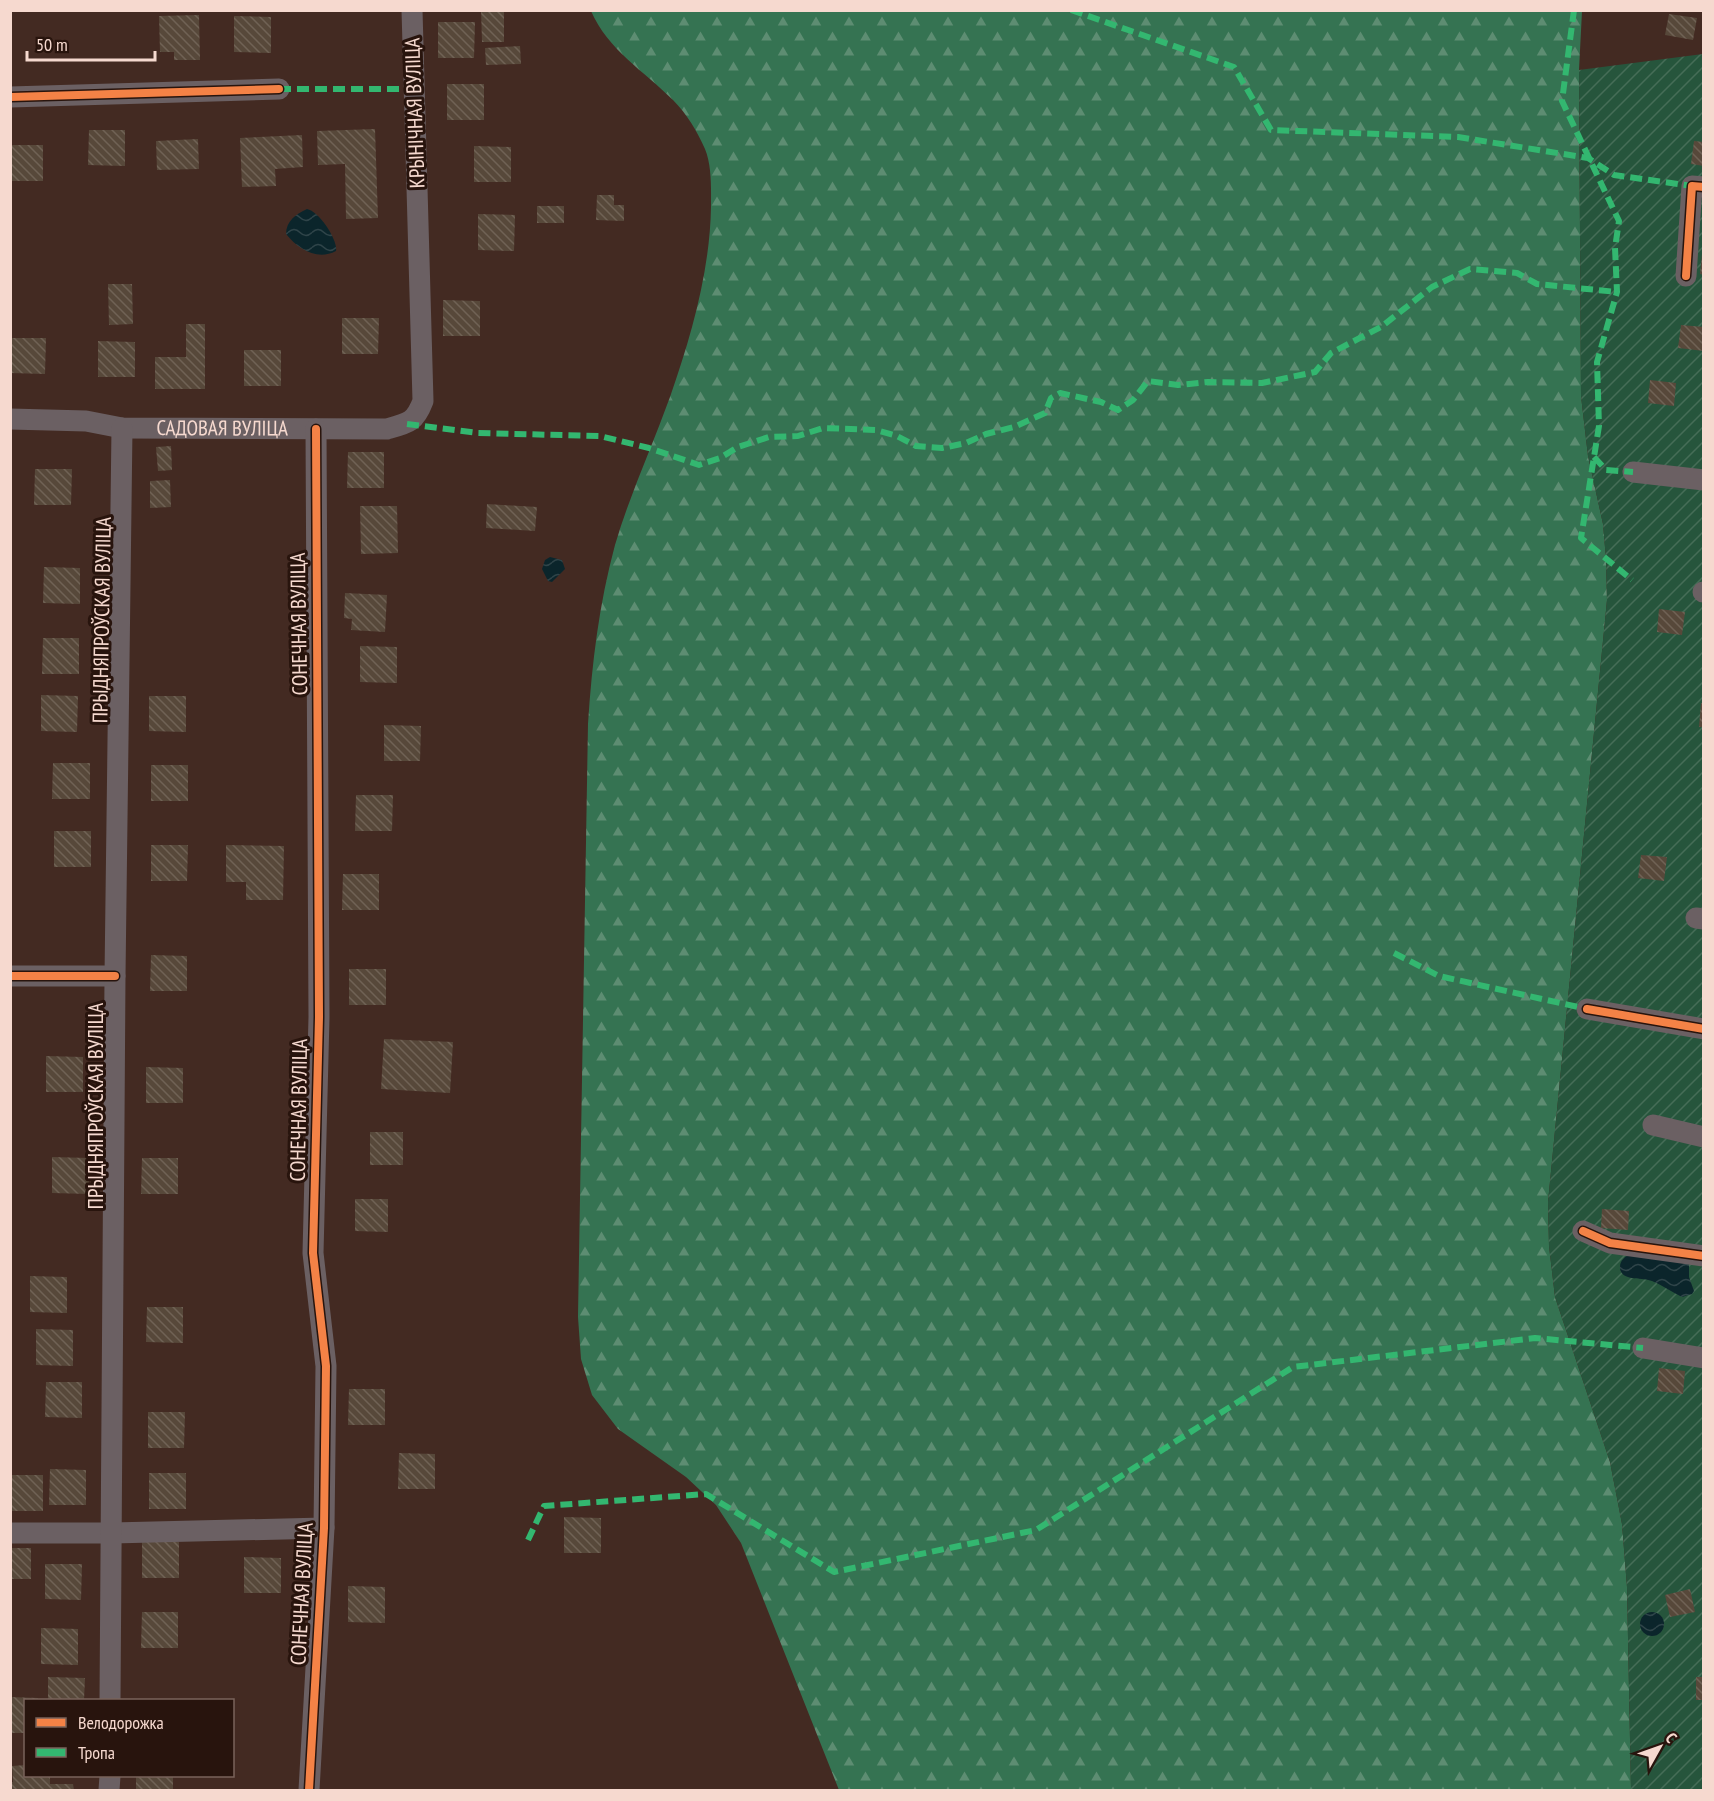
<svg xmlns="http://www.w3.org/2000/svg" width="1714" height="1801" font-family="'PT Sans Narrow',sans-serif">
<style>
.forest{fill:url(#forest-firs)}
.garden{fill:url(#garden-furrows)}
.water{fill:url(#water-waves)}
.building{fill:url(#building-back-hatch)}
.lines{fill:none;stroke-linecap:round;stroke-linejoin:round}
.minor{stroke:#6b6063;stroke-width:21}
.quiet{stroke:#33b770;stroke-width:6;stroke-dasharray:12 6;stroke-linecap:butt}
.cycleway-casing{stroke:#28140d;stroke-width:11}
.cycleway{stroke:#f48246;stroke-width:8}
.labels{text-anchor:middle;stroke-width:6;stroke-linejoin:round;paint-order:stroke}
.street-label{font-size:21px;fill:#f6d9cf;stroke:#28140d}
</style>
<defs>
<pattern id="forest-firs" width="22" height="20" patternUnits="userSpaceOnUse" patternTransform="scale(1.5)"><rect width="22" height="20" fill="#357352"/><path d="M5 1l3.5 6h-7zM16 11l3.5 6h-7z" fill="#5d8d72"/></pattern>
<pattern id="garden-furrows" width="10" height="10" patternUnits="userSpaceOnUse" patternTransform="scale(1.5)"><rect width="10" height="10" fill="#26553c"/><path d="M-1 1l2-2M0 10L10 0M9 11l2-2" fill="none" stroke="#466d57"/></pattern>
<pattern id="water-waves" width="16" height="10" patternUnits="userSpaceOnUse" patternTransform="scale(1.5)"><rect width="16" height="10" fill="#0b252b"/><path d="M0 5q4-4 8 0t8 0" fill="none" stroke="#2f4449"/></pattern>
<pattern id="building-back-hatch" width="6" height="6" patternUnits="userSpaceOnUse" patternTransform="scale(1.5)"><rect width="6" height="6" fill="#57483a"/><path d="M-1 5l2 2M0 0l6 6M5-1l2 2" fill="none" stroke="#706255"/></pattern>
</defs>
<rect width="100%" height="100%" fill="#432a22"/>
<!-- forest -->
<path class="forest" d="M591,11H1582L1579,70L1581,396L1588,456L1603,524L1606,559L1607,600L1548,1202L1549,1246L1555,1297L1610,1462L1622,1524L1627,1587L1631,1790H839L741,1543L716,1505L686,1477L618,1429L592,1395L581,1359L578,1317L588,724C592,663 599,604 615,545C630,494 652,447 670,397C691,337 710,271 711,207C711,188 712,166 705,149C697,131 687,114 673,100C644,71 608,50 591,11Z"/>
<!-- garden -->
<polygon class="garden" points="1703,54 1703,1790 1631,1790 1627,1587 1622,1524 1610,1462 1555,1297 1549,1246 1548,1202 1607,600 1606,559 1603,524 1588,456 1581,396 1579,70"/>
<!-- water -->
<g class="water">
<path d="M307,209C319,211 338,240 336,251C317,261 298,249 286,234C286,221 296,214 307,209Z"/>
<polygon points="550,557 562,560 565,569 552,582 548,581 542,569 545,560"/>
<path d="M1631,1253L1682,1260L1689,1265V1277L1694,1291L1692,1294L1682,1297C1672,1292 1662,1285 1652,1281C1643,1277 1620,1282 1620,1267C1620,1260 1625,1257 1631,1253Z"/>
<circle cx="1652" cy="1624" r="12"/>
</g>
<!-- building -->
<g class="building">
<polygon points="481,10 504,10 504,42 482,42"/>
<polygon points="1669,14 1697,18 1693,40 1665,35"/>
<polygon points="199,15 200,60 174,60 174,52 160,52 159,16"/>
<polygon points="234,16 271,17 271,53 234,52"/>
<polygon points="438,22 475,22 474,58 438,58"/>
<polygon points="520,46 521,64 486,65 485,48"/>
<rect x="447" y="84" width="37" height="36"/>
<polygon points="375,129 378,218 346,219 345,164 318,165 317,131"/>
<polygon points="89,130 125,130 125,166 88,165"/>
<polygon points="302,135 303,167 275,169 276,186 242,187 240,138"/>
<polygon points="198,139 199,169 157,170 156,141"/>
<polygon points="1694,141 1704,142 1704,166 1691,164"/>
<rect x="10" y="145" width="33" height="36"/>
<polygon points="474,146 511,147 511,182 474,182"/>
<polygon points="597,195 614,195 614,205 624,205 624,221 596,220"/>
<rect x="537" y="206" width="27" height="17"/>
<polygon points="478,214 515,215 514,251 478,250"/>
<polygon points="1702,254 1704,254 1704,275 1700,274"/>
<polygon points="108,284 132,284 133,324 109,325"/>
<polygon points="443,300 480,301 480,336 443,336"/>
<polygon points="342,318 379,318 378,354 342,354"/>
<polygon points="186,324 205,324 205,389 155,389 155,357 186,357"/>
<polygon points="1681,325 1704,327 1704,351 1678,348"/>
<polygon points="10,338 46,338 45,374 10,373"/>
<polygon points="98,341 135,342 135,377 98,377"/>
<rect x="244" y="350" width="37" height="36"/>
<polygon points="1650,380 1676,383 1674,406 1648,403"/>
<polygon points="171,446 172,470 158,471 156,447"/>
<polygon points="348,452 384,452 384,488 347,488"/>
<polygon points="35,469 72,469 71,505 34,505"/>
<polygon points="170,480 171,507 150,508 150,481"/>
<polygon points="487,504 537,507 535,531 486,528"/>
<polygon points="360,506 397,506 398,553 361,554"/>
<polygon points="44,567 80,568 80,604 43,603"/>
<polygon points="345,593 387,595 385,632 351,630 352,619 344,618"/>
<polygon points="1659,609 1685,612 1682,635 1657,632"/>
<polygon points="43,638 79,638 79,674 42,674"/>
<polygon points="360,646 397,647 397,683 360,682"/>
<polygon points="41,695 78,696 77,732 41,731"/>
<polygon points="149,696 186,696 186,732 149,731"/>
<polygon points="1701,703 1704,704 1704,727 1699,727"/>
<polygon points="384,725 421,726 420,761 384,761"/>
<polygon points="53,763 90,763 90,799 52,799"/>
<rect x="151" y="765" width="37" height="36"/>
<polygon points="356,795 393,795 392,831 355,831"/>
<rect x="54" y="831" width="37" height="36"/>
<polygon points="151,845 188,845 187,881 151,881"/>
<polygon points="226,845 284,846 283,900 246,900 246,882 226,882"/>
<polygon points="1641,855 1667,857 1664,881 1638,878"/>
<polygon points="343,874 379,874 379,910 342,910"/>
<polygon points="151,955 187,956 187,991 150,991"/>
<rect x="349" y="969" width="37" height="36"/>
<polygon points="384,1039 453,1042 450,1093 381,1089"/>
<polygon points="46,1056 83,1057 83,1092 46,1092"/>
<polygon points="146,1067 183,1068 183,1103 146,1103"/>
<rect x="370" y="1132" width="33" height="33"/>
<polygon points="52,1157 89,1158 89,1194 52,1193"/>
<polygon points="142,1158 178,1158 178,1194 141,1194"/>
<polygon points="355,1199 388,1199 388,1232 355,1231"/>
<polygon points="1602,1209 1629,1211 1628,1230 1601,1228"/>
<polygon points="30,1276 67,1277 67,1313 30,1312"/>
<polygon points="147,1307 183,1307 183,1343 146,1342"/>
<polygon points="36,1329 73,1330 73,1366 36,1365"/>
<polygon points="1659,1368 1685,1371 1683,1394 1657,1391"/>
<polygon points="46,1382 82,1382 82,1418 45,1417"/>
<polygon points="349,1389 385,1389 385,1425 348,1425"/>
<polygon points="148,1412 185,1412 184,1448 148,1448"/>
<polygon points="399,1453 435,1454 435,1489 398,1489"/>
<polygon points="50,1469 86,1470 86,1505 49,1505"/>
<rect x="149" y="1473" width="37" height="36"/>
<rect x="10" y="1475" width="33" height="36"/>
<polygon points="564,1517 601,1518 601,1553 564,1553"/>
<rect x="142" y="1542" width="37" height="36"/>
<rect x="10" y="1548" width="21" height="31"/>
<polygon points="244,1557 281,1558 281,1593 244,1593"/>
<polygon points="45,1564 82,1564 81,1600 45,1599"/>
<polygon points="348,1586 385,1587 385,1623 348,1622"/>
<polygon points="1690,1589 1695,1612 1670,1617 1665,1595"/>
<polygon points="142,1612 178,1612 178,1648 141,1648"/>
<polygon points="41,1628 78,1629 78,1665 41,1664"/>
<polygon points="48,1677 85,1678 84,1700 48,1700"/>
<rect x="1696" y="1677" width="8" height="23"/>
<polygon points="10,1697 38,1698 38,1700 26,1700 26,1733 10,1733"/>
<polygon points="26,1765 26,1776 50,1776 50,1784 73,1784 74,1790 10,1790 10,1782 13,1782 12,1766"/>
<rect x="136" y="1776" width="37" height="14"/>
</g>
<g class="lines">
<!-- minor -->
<g class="minor">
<polyline points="10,97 279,89"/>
<polyline points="1686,276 1692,186 1704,187"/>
<path id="s1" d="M10,419L86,421L122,428L387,429C409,423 415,422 423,401L412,10"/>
<polyline points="1633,472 1704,480"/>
<polyline points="1703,592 1704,592"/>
<polyline points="1696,918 1704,919"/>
<polyline points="10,976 115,976"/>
<polyline points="1587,1009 1704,1029"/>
<polyline points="1653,1125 1704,1137"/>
<polyline points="1583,1231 1610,1243 1704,1256"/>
<polyline points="1643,1348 1704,1358"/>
<polyline points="10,1533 112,1533 324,1528"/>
<polyline points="110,1700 115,976 122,428"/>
<polyline points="109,1790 110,1776"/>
<polyline points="309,1790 324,1528 326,1366 313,1253 319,1017 316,429"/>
</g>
<!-- quiet -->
<g class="quiet">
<polyline points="1071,10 1234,67 1271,130 1458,137 1588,158 1614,175 1692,186"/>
<polyline points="1574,10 1562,101 1619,221 1615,248 1617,292 1597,362 1599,426 1581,538 1632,580"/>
<polyline points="279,89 414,89"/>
<polyline points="407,424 478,433 600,436 649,448 699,465 720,458 738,447 769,437 798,436 823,428 876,430 897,436 916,446 942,448 966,443 986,434 1014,427 1045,413 1051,398 1060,393 1101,402 1118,410 1133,400 1148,381 1178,385 1208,382 1262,383 1315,372 1331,353 1381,327 1432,287 1470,269 1517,273 1537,284 1617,292"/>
<polyline points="1594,457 1606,470 1633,472"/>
<polyline points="1394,953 1439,976 1587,1009"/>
<polyline points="528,1540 544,1506 706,1494 834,1572 1036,1530 1293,1367 1535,1338 1643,1348"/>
</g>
<!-- cycleway casing -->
<g class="cycleway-casing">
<g id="cycleway">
<polyline points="10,97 279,89"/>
<polyline points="1686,276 1692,186 1704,187"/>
<polyline points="10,976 115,976"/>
<polyline points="1587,1009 1704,1029"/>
<polyline points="1583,1231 1610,1243 1704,1256"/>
<polyline points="309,1790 324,1528 326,1366 313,1253 319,1017 316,429"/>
</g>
</g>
<!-- cycleway -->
<use href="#cycleway" class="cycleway"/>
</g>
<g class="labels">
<!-- street labels -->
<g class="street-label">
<text transform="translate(415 113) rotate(-92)" y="7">КРЫНІЧНАЯ ВУЛІЦА</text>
<text dy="7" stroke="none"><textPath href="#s1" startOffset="213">САДОВАЯ ВУЛІЦА</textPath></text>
<text transform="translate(102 620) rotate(-89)" y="7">ПРЫДНЯПРОЎСКАЯ ВУЛІЦА</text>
<text transform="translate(299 624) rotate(-91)" y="7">СОНЕЧНАЯ ВУЛІЦА</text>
<text transform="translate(96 1106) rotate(-90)" y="7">ПРЫДНЯПРОЎСКАЯ ВУЛІЦА</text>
<text transform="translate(299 1110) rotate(-89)" y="7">СОНЕЧНАЯ ВУЛІЦА</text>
<text transform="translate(302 1594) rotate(-87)" y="7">СОНЕЧНАЯ ВУЛІЦА</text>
</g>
</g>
<!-- border -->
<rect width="1714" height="1801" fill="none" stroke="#f6d9cf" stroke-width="24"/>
<!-- legend -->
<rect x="24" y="1699" width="210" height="78" fill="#28140d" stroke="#7a635b" stroke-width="1.5"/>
<rect x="36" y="1718" width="30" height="9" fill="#f48246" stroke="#7a635b" stroke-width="1.5"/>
<text x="78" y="1729" font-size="18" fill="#f6d9cf">Велодорожка</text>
<rect x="36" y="1748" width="30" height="9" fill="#33b770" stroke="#7a635b" stroke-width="1.5"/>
<text x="78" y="1759" font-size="18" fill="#f6d9cf">Тропа</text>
<!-- north arrow -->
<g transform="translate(1660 1747) rotate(50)" stroke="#28140d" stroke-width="4.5" paint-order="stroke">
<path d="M0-4.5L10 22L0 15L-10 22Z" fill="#f6d9cf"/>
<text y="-9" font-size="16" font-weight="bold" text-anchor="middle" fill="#f6d9cf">С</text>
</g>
<!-- scale -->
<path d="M27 51v9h128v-9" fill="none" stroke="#f6d9cf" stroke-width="3"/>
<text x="36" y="51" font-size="18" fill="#f6d9cf" stroke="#28140d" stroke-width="4.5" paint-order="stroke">50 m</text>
</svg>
